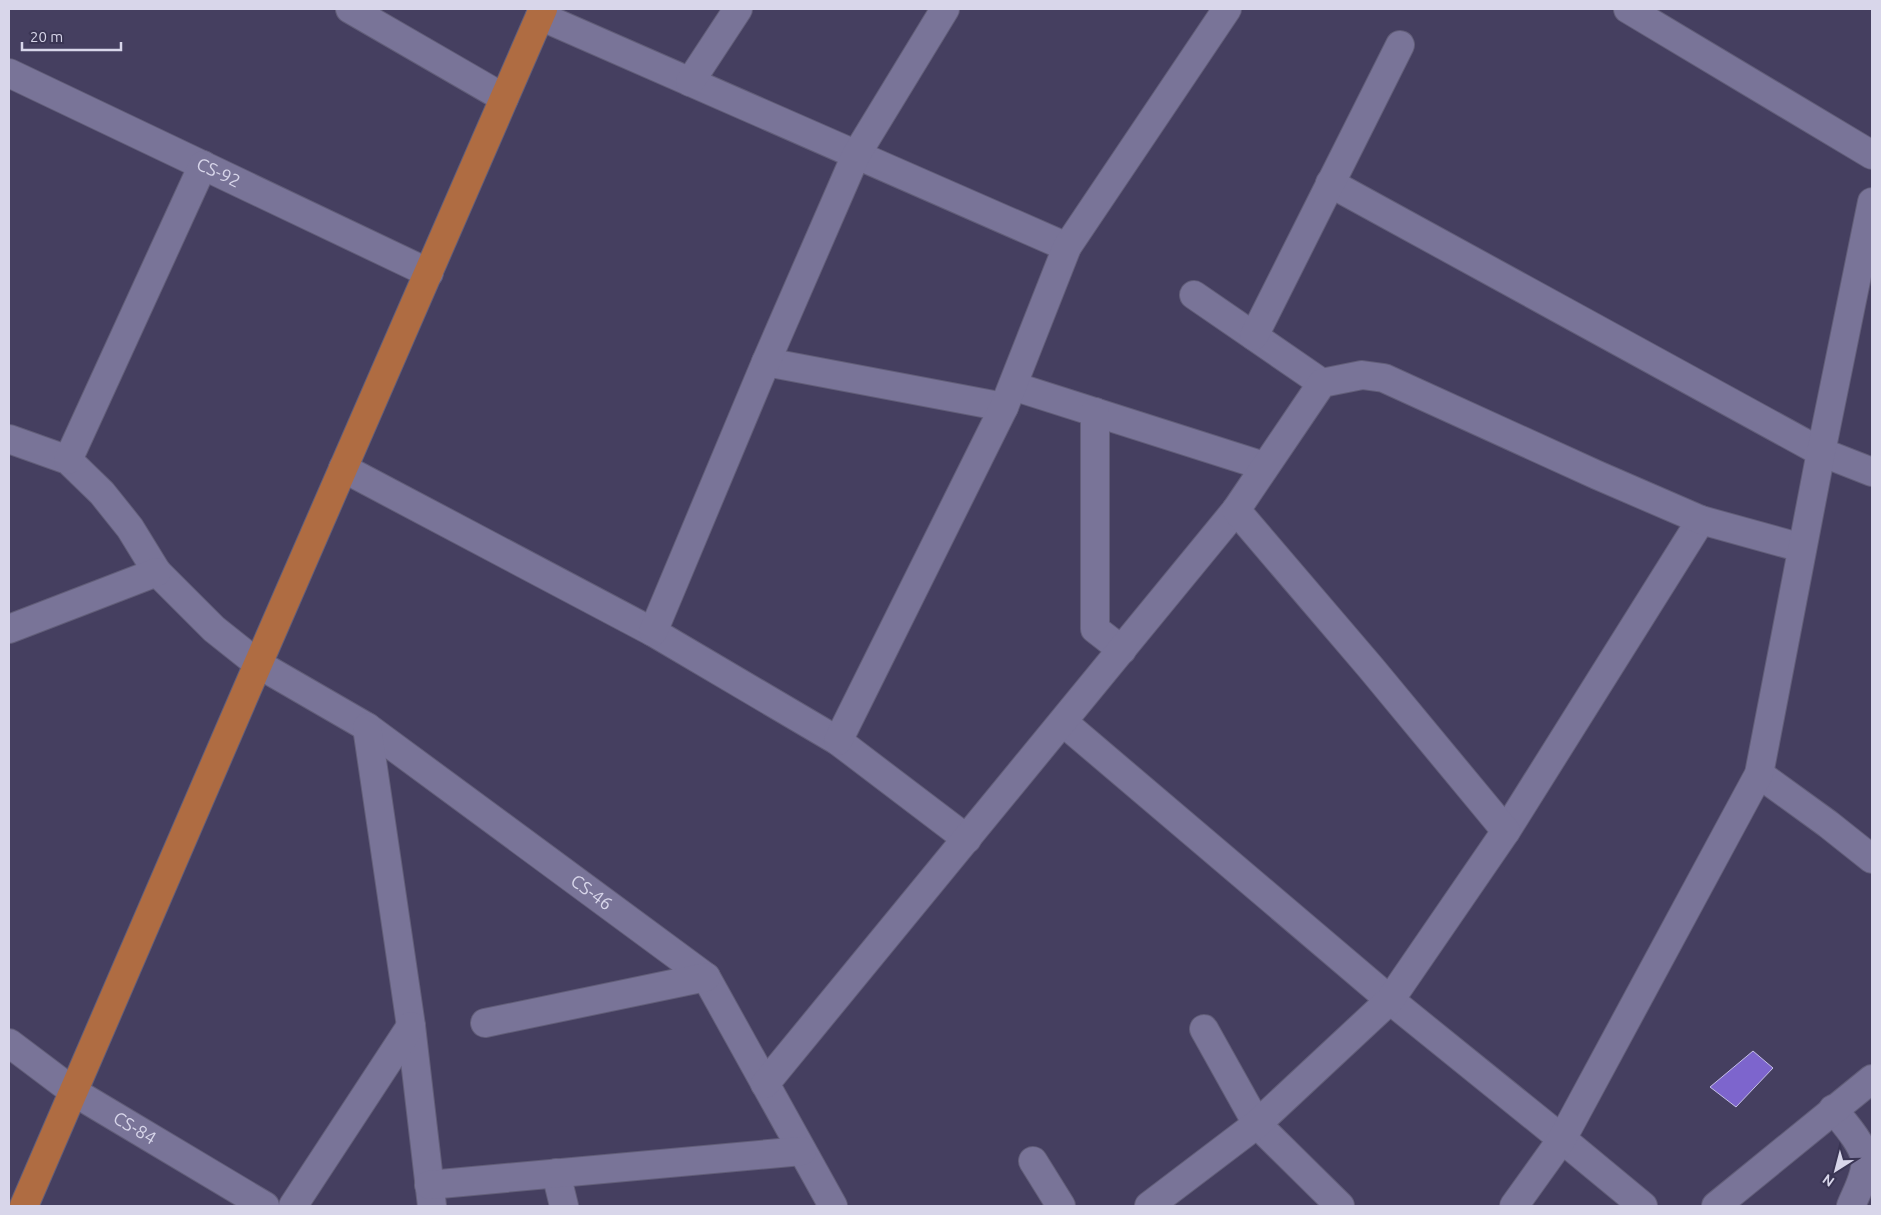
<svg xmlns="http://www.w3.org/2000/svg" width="1881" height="1215" font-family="Ubuntu,sans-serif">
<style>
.building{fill:#7d65cd;stroke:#c6c0e8}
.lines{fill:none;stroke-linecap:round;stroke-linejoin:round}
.minor-casing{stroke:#625e79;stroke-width:30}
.major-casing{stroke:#625e79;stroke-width:30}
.minor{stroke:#797498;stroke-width:28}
.major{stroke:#af6c42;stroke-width:28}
.labels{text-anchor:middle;stroke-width:4;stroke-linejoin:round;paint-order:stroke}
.street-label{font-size:18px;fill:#d8d6ea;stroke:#3a3554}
</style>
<rect width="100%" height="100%" fill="#453f60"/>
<!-- building -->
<polygon class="building" points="1753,1051 1773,1068 1736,1107 1710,1087"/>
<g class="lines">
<!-- minor casing -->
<g class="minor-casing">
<g id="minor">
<polyline points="350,9 504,98"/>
<polyline points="1628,9 1872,155"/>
<polyline points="540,16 1067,247"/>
<path id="s1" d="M9,73L429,273"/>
<polyline points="690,82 738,9"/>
<polyline points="1330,183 1821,452 1872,472"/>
<polyline points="1194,295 1322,383"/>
<polyline points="1254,336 1400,45"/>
<polyline points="766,362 1004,407"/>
<polyline points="1013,386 1264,466"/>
<polyline points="1095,412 1095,629 1122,650"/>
<path id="s2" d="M9,439L68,460L102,493L130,528L157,572L214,629L258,664L367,727L706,977L833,1206"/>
<polyline points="68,460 203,165"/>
<polyline points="343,468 653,632 838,741 967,839"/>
<polyline points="9,629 157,572"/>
<polyline points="653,632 766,362 856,155 945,9"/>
<polyline points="1063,722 1390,1000 1562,1139 1643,1206"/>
<polyline points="367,727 411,1026 432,1206"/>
<polyline points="838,741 1004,407 1067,247 1227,9"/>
<polyline points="1759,774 1828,824 1872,859"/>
<polyline points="1506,831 1701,520"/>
<polyline points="485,1023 706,977"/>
<polyline points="1204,1029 1257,1124 1340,1206"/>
<path id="s3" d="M9,1043L74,1092L265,1206"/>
<polyline points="765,1084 1236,510"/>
<path d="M1833,1109C1844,1123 1861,1141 1865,1158C1868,1173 1856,1193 1851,1206"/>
<polyline points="1033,1161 1061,1206"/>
<polyline points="556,1173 564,1206"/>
<polyline points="429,1185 802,1151"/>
<polyline points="293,1206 411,1026"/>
<polyline points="1149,1206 1257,1124 1390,1000 1506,831 1371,668 1236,510 1322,383 1362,375 1384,378 1597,475 1701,520 1802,548"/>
<polyline points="1514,1206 1562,1139 1759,774 1821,452 1872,202"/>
<polyline points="1716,1206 1872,1079"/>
</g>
</g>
<!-- major casing -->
<g class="major-casing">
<polyline id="major" points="24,1206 258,664 543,9"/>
</g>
<!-- minor -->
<use href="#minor" class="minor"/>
<!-- major -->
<use href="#major" class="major"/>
</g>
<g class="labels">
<!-- street labels -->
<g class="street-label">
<text dy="6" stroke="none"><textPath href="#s1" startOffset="232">CS-92</textPath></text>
<text dy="6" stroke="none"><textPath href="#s2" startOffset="748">CS-46</textPath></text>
<text dy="6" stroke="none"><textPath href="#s3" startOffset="152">CS-84</textPath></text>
</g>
</g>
<!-- border -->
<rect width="1881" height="1215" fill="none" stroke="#d8d6ea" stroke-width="20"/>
<!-- north arrow -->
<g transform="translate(1836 1170) rotate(216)" stroke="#3a3554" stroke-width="4" paint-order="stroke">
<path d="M0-4L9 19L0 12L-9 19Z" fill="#d8d6ea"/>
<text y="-8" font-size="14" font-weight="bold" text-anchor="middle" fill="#d8d6ea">N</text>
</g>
<!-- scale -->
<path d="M22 42v8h99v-8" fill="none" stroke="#d8d6ea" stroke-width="2.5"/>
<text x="30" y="42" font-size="15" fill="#d8d6ea" stroke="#3a3554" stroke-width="4" paint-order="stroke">20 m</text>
</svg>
